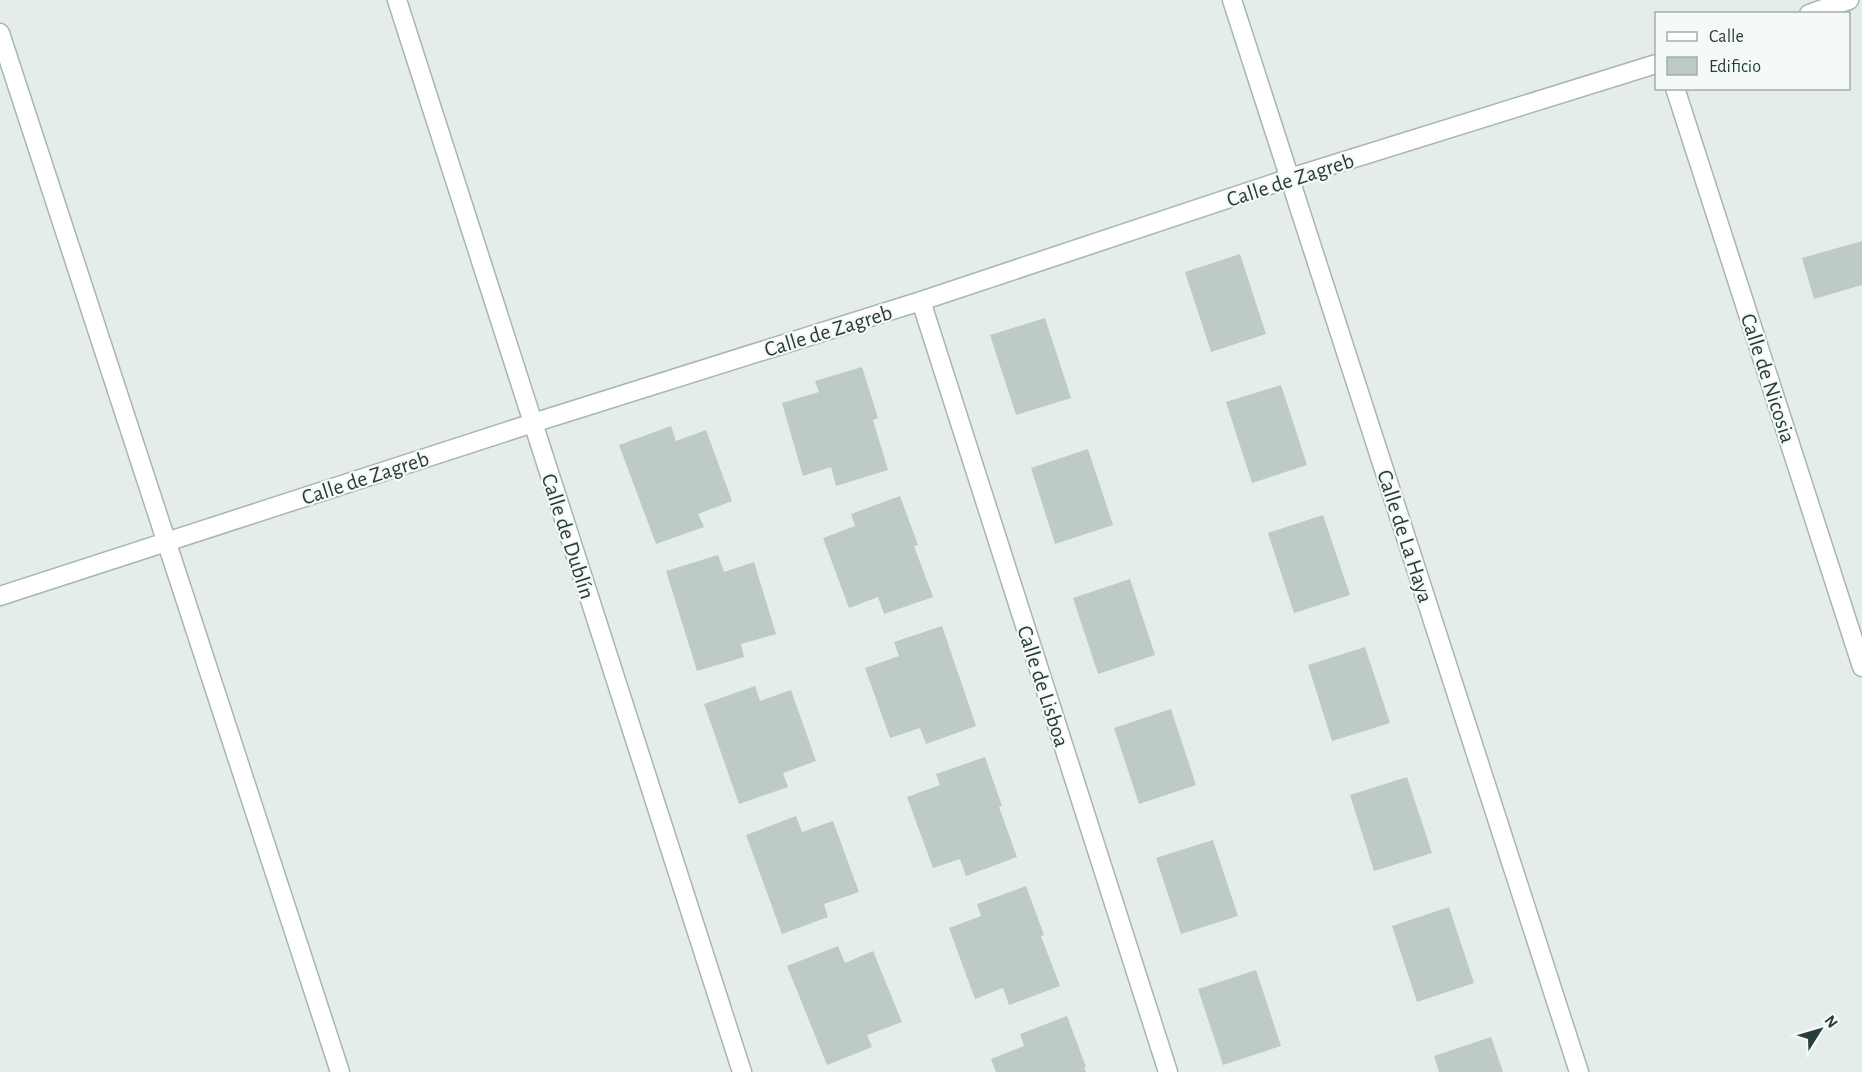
<svg xmlns="http://www.w3.org/2000/svg" width="1862" height="1072" font-family="'Alegreya Sans',sans-serif">
<style>
.building{fill:#bdcac8}
.lines{fill:none;stroke-linecap:round;stroke-linejoin:round}
.pedestrian-casing{stroke:#a8b5b3;stroke-width:21}
.minor-casing{stroke:#a8b5b3;stroke-width:21}
.pedestrian{stroke:#fff;stroke-width:18}
.minor{stroke:#fff;stroke-width:18}
.labels{text-anchor:middle;stroke-width:4.5;stroke-linejoin:round;paint-order:stroke}
.street-label{font-size:22px;fill:#263d3c;stroke:#f5faf8}
</style>
<rect width="100%" height="100%" fill="#e5edeb"/>
<!-- building -->
<g class="building">
<polygon points="1862,241 1862,285 1814,299 1802,258"/>
<polygon points="1240,254 1266,334 1211,352 1185,272"/>
<polygon points="1045,318 1071,398 1016,415 990,335"/>
<polygon points="862,367 878,418 873,420 888,470 836,486 831,467 803,476 782,403 819,392 815,381"/>
<polygon points="1281,385 1307,465 1252,483 1226,402"/>
<polygon points="671,426 676,441 706,430 732,501 698,514 704,527 656,544 619,445"/>
<polygon points="1088,449 1113,525 1055,544 1031,468"/>
<polygon points="900,496 918,545 914,546 933,597 884,614 878,597 849,608 823,538 855,526 851,514"/>
<polygon points="1323,515 1350,595 1294,613 1268,533"/>
<polygon points="718,555 724,572 754,562 776,634 741,644 744,657 697,671 666,571"/>
<polygon points="1130,579 1155,655 1098,674 1073,598"/>
<polygon points="942,626 976,726 926,744 920,728 890,738 865,668 899,656 894,642"/>
<polygon points="1365,647 1390,723 1332,741 1308,665"/>
<polygon points="755,686 760,701 791,690 816,761 783,773 788,787 739,804 704,704"/>
<polygon points="1171,709 1196,785 1139,804 1114,728"/>
<polygon points="985,757 1002,806 999,807 1017,857 966,876 960,859 933,868 907,797 940,785 936,774"/>
<polygon points="1407,777 1432,853 1374,871 1350,795"/>
<polygon points="796,816 802,832 833,821 859,892 824,904 828,917 782,934 746,835"/>
<polygon points="1213,840 1238,916 1181,934 1156,858"/>
<polygon points="1026,886 1044,935 1041,936 1060,986 1009,1005 1003,988 975,999 949,928 981,916 977,904"/>
<polygon points="1449,907 1474,983 1417,1002 1392,926"/>
<polygon points="838,946 845,963 873,951 902,1022 867,1035 872,1047 827,1065 787,966"/>
<polygon points="1256,970 1281,1046 1223,1065 1198,989"/>
<polygon points="1067,1016 1086,1067 1084,1067 1086,1072 996,1072 991,1059 1024,1046 1020,1034"/>
<polygon points="1491,1037 1503,1072 1439,1072 1434,1056"/>
</g>
<g class="lines">
<!-- pedestrian casing -->
<g class="pedestrian-casing">
<polyline id="pedestrian" points="0,33 340,1072"/>
</g>
<!-- minor casing -->
<g class="minor-casing">
<g id="minor">
<polyline points="397,0 742,1072"/>
<polyline points="1232,0 1579,1072"/>
<polyline points="1809,14 1849,0"/>
<polyline points="1675,88 1862,667"/>
<polyline points="921,301 1168,1072"/>
<polyline points="0,596 533,423 921,301 1290,178 1656,64"/>
</g>
</g>
<!-- pedestrian -->
<use href="#pedestrian" class="pedestrian"/>
<!-- minor -->
<use href="#minor" class="minor"/>
</g>
<g class="labels">
<!-- street labels -->
<g class="street-label">
<text transform="translate(1290 179) rotate(-18)" y="8">Calle de Zagreb</text>
<text transform="translate(828 330) rotate(-17)" y="8">Calle de Zagreb</text>
<text transform="translate(1769 378) rotate(72)" y="8">Calle de Nicosia</text>
<text transform="translate(365 477) rotate(-18)" y="8">Calle de Zagreb</text>
<text transform="translate(569 536) rotate(72)" y="8">Calle de Dublín</text>
<text transform="translate(1406 536) rotate(72)" y="8">Calle de La Haya</text>
<text transform="translate(1044 686) rotate(72)" y="8">Calle de Lisboa</text>
</g>
</g>
<!-- legend -->
<rect x="1655" y="12" width="195" height="78" fill="#f5faf8" stroke="#a2aead" stroke-width="1.5"/>
<rect x="1667" y="32" width="30" height="9" fill="#ffffff" stroke="#a2aead" stroke-width="1.5"/>
<text x="1709" y="42" font-size="18" fill="#263d3c">Calle</text>
<rect x="1667" y="57" width="30" height="18" fill="#bdcac8" stroke="#a2aead" stroke-width="1.5"/>
<text x="1709" y="72" font-size="18" fill="#263d3c">Edificio</text>
<!-- north arrow -->
<g transform="translate(1820 1030) rotate(53)" stroke="#f5faf8" stroke-width="4.5" paint-order="stroke">
<path d="M0-4.5L10 22L0 15L-10 22Z" fill="#263d3c"/>
<text y="-9" font-size="16" font-weight="bold" text-anchor="middle" fill="#263d3c">N</text>
</g>
</svg>
